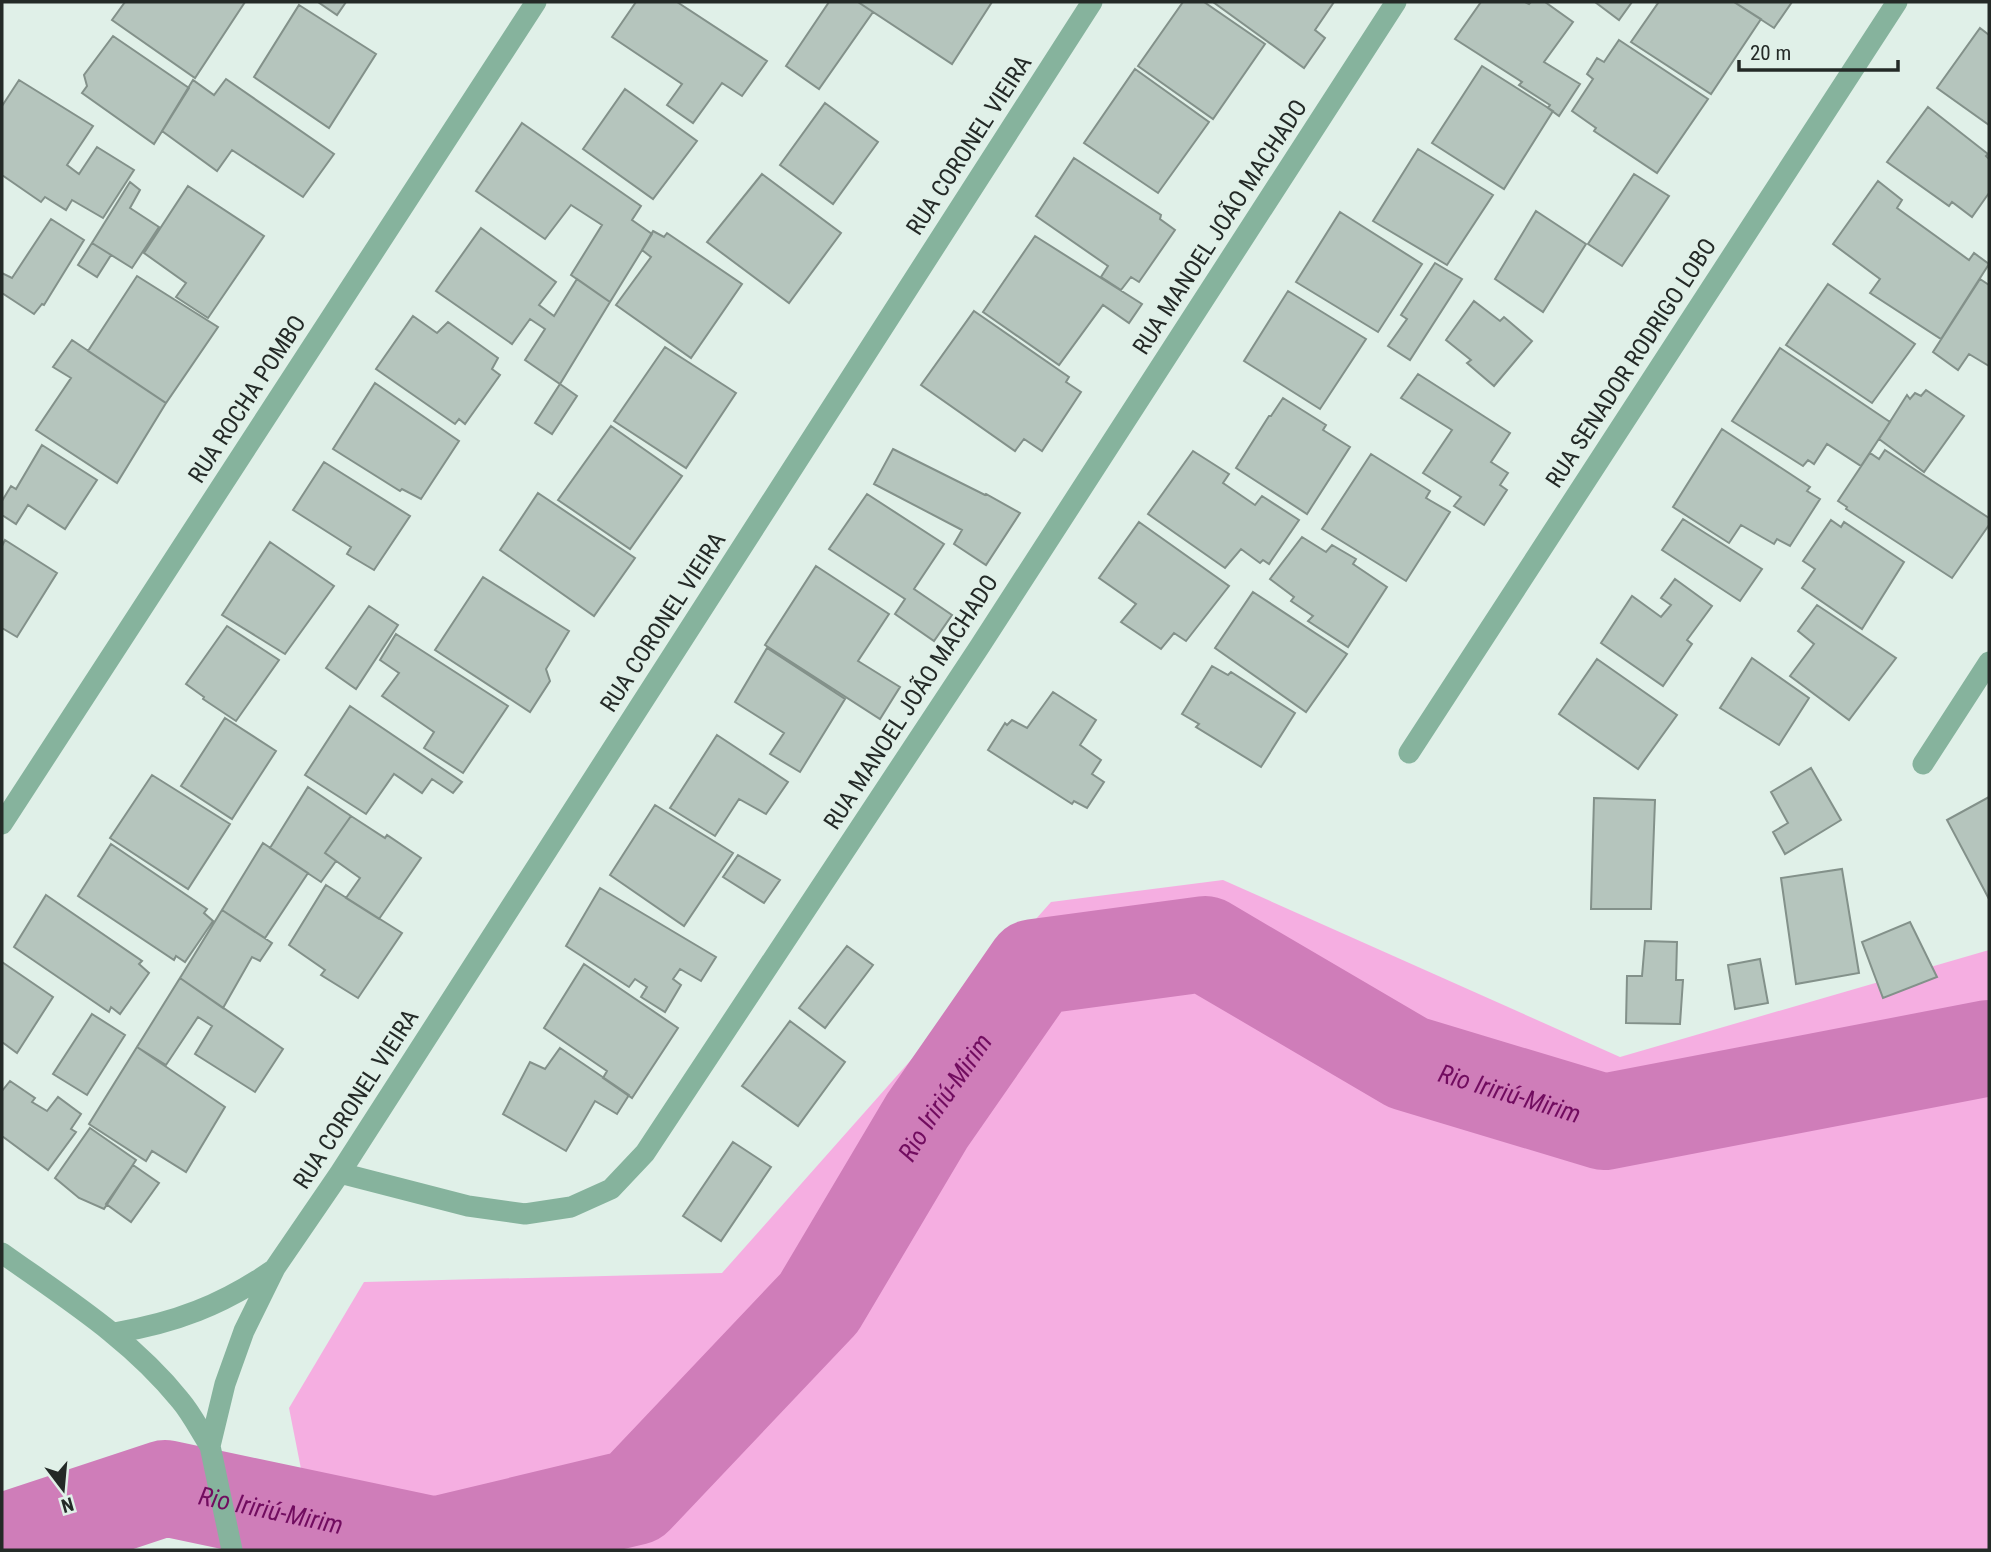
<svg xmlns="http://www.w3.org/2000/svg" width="1991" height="1552" font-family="'Roboto Condensed',sans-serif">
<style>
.green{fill:#f5aee1}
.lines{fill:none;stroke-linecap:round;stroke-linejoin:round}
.river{stroke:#cf7db9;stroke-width:96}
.building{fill:#b5c5bd;stroke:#83918a;stroke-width:2}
.minor{stroke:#86b39d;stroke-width:21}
.labels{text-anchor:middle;stroke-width:5;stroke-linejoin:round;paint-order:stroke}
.street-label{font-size:24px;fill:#242a27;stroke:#e0f0e8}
.water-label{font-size:26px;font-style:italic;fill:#710c5f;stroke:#e0f0e8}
</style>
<rect width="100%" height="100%" fill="#e0f0e8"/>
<path class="green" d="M 1223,880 L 1620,1057 L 1989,950 L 1989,1550 L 317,1550 L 289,1408 L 364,1282 L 722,1273 L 1051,902 Z
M 2,1493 L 60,1550 L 2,1550 Z"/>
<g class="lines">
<path class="river" id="s1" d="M 2,1542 L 165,1488 L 435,1545 L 635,1497 L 819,1303 L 927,1121 L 1034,967 L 1205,944 L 1408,1063 L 1604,1122 L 1989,1048"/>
</g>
<path class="building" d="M 125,2 L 245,2 L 195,78 L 112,20 Z
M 318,2 L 346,2 L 337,15 Z
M 636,2 L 677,2 L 767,61 L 742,96 L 722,83 L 693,123 L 667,105 L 682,84 L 612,37 Z
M 829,2 L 858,2 L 873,12 L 819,89 L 786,66 Z
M 858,2 L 992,2 L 952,64 Z
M 1183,2 L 1204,2 L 1265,44 L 1213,119 L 1138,66 Z
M 1213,2 L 1334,2 L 1315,30 L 1325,38 L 1304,68 Z
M 1481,2 L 1525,2 L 1529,4 L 1531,2 L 1545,2 L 1573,22 L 1544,62 L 1580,84 L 1559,116 L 1548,108 L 1550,105 L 1519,85 L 1522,82 L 1455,39 Z
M 1595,2 L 1632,2 L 1619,20 Z
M 1655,2 L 1734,2 L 1761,19 L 1711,94 L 1631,42 L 1658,3 Z
M 1734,2 L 1792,2 L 1774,28 Z
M 299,5 L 376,54 L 329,128 L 254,77 Z
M 1980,28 L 1989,35 L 1989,125 L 1937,88 Z
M 113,36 L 189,88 L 154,144 L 82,93 L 87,86 L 84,75 Z
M 1619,40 L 1708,99 L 1657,173 L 1594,131 L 1596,128 L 1572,111 L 1593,79 L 1587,74 L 1597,58 L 1604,62 Z
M 1482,66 L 1553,111 L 1504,189 L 1432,143 Z
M 1135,69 L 1209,122 L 1158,193 L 1084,143 Z
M 226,79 L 334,154 L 303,197 L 232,150 L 217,171 L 162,131 L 193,80 L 214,95 Z
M 19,80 L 93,126 L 67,165 L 79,174 L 97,147 L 134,170 L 103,218 L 72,200 L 66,210 L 45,197 L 41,202 L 2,175 L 2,106 Z
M 625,89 L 697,141 L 653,199 L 583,149 Z
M 825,103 L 878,142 L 833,204 L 780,165 Z
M 1928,107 L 1988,154 L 1986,156 L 1989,159 L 1989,193 L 1972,217 L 1952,202 L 1949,206 L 1887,162 Z
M 522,123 L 641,206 L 632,220 L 652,234 L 610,302 L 571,275 L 602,225 L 571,205 L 545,239 L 476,191 Z
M 1418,149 L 1493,195 L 1447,265 L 1373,221 Z
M 1074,158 L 1161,215 L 1160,219 L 1175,230 L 1139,282 L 1131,277 L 1121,290 L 1101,277 L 1108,266 L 1036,216 Z
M 762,174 L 841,233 L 789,303 L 707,242 Z
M 1634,174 L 1669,196 L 1622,266 L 1588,244 Z
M 1878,181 L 1902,200 L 1897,208 L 1969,260 L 1974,253 L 1989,264 L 1941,339 L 1870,293 L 1880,279 L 1833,244 Z
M 130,182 L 140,190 L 130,208 L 159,227 L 132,268 L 92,243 Z
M 188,186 L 264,236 L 208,318 L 176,297 L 186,283 L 144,253 Z
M 1536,211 L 1586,244 L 1543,312 L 1495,279 Z
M 1340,212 L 1422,264 L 1378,332 L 1296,282 Z
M 51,219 L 84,240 L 44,305 L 42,304 L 34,314 L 2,293 L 2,273 L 12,278 Z
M 481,228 L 556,282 L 539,305 L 554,316 L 577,279 L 610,302 L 560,384 L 525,360 L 545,329 L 530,319 L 512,344 L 436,291 Z
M 653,231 L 664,237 L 667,233 L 742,284 L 691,358 L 616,305 L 651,257 L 642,250 Z
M 1035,236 L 1142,304 L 1129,323 L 1103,305 L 1059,365 L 983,312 Z
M 92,243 L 111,255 L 97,277 L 78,265 Z
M 1435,263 L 1462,279 L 1410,360 L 1388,346 L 1407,319 L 1401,315 Z
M 137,276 L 218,327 L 166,403 L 88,351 Z
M 1980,279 L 1989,285 L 1989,366 L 1969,354 L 1958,370 L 1933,352 Z
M 1828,284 L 1915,344 L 1872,403 L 1786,345 Z
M 1288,291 L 1366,339 L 1320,409 L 1244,361 Z
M 1474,301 L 1500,321 L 1504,317 L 1532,341 L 1494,386 L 1467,363 L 1471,360 L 1446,340 Z
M 974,311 L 1069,377 L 1066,382 L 1081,392 L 1042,451 L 1024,439 L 1015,451 L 921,385 Z
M 413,316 L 437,333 L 448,322 L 498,358 L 492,369 L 500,375 L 465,424 L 459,419 L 455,424 L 376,369 Z
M 72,340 L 166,403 L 117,483 L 36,430 L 71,378 L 53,367 Z
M 665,347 L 736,393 L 686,468 L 614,421 Z
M 1780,348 L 1890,422 L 1861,466 L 1827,444 L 1814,464 L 1808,460 L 1803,466 L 1732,421 Z
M 1418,374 L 1510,433 L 1491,462 L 1508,473 L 1500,485 L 1507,490 L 1484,525 L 1454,506 L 1461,497 L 1423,473 L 1452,430 L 1401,398 Z
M 375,383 L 459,441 L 421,499 L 402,489 L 400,491 L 333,449 Z
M 560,384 L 577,396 L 552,434 L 535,423 Z
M 1926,390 L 1964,416 L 1924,472 L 1879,439 L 1907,395 L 1910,399 L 1915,393 L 1921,396 Z
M 1283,398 L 1326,425 L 1323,430 L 1350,447 L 1307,514 L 1236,468 L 1269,416 L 1271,416 Z
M 611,426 L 682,476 L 630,549 L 558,500 Z
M 1722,429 L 1810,487 L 1807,491 L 1820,499 L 1790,546 L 1777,539 L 1774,544 L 1741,525 L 1729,543 L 1673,507 Z
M 42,445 L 97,480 L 65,529 L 28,505 L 16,524 L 2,515 L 2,501 L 11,486 L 16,489 Z
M 893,449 L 985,495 L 986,494 L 1020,513 L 986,565 L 954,544 L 962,530 L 874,484 Z
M 1885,450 L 1989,518 L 1989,525 L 1952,578 L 1846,509 L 1847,507 L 1838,501 L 1870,453 L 1879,459 Z
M 1193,451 L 1229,474 L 1223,483 L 1255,505 L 1262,496 L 1299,520 L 1269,564 L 1263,560 L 1260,563 L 1241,549 L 1225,568 L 1148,514 Z
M 1371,454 L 1430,491 L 1426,498 L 1450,512 L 1406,581 L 1322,529 Z
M 324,462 L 410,516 L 374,570 L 347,554 L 351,547 L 293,510 Z
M 538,493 L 635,558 L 594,616 L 500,550 Z
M 867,494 L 944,544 L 914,589 L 952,615 L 934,641 L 895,614 L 905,599 L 829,549 Z
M 1683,519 L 1762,569 L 1740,601 L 1662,550 Z
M 1831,520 L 1841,527 L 1844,522 L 1904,562 L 1862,629 L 1802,588 L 1815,569 L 1803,561 Z
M 1139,522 L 1229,586 L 1186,641 L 1174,633 L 1161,649 L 1121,622 L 1136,604 L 1099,578 Z
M 1302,537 L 1326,552 L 1332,545 L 1356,559 L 1353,564 L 1387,587 L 1348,647 L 1308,621 L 1313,616 L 1291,601 L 1294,597 L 1270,579 Z
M 5,540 L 57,573 L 17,637 L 2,628 L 2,546 Z
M 270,542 L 334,586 L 285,654 L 222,615 Z
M 816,566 L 889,614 L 858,661 L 900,687 L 880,719 L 765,645 Z
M 483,577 L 569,631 L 546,669 L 550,681 L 530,712 L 435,650 Z
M 1675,579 L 1712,606 L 1687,640 L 1692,644 L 1663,686 L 1601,643 L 1632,596 L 1661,617 L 1671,605 L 1661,598 Z
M 1253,592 L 1347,654 L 1306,712 L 1215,648 Z
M 1817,605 L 1896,658 L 1849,720 L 1790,676 L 1814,644 L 1798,631 Z
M 369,606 L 398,625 L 356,689 L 326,668 Z
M 227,626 L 279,660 L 236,721 L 203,699 L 204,697 L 186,684 Z
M 396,634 L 508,706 L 463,773 L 424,748 L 434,732 L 382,696 L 399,673 L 380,660 Z
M 767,648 L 845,699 L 800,772 L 770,754 L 784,733 L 735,702 Z
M 1752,658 L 1809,698 L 1779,745 L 1720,708 Z
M 1597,659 L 1677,715 L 1638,769 L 1559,714 Z
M 1212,666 L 1228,675 L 1231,672 L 1295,713 L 1261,767 L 1196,727 L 1199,724 L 1182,714 Z
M 1053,692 L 1096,720 L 1080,745 L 1101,760 L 1092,774 L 1104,782 L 1087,808 L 1074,801 L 1072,804 L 988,750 L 1005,723 L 1007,725 L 1012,720 L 1027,728 Z
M 350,706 L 462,782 L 453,793 L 432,779 L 422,793 L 394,774 L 366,814 L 305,775 Z
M 225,718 L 276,751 L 232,819 L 181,786 Z
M 717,735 L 788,782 L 766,814 L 739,799 L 715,836 L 670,808 Z
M 1811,768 L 1841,820 L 1785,854 L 1773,832 L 1788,823 L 1771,792 Z
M 152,775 L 230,824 L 188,889 L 110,838 Z
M 308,787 L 351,816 L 325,853 L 336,861 L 321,882 L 270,848 Z
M 1989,797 L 1989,899 L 1947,820 Z
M 1594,798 L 1655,800 L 1651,909 L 1591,909 Z
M 655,805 L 733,853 L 684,926 L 610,875 Z
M 351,816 L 385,838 L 387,835 L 421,858 L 379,919 L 346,898 L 360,878 L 325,853 Z
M 263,843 L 308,873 L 265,938 L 222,910 Z
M 111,844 L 207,909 L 204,913 L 213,921 L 185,962 L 176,956 L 174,960 L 78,896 Z
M 738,855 L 780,880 L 764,903 L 723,877 Z
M 1842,869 L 1859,973 L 1796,984 L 1781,878 Z
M 326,885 L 402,933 L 358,998 L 321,975 L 325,970 L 289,945 Z
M 600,888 L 716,957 L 701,981 L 680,969 L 673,979 L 681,985 L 665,1012 L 641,997 L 647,987 L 635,979 L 629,987 L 566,946 Z
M 46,895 L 142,961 L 139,964 L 149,973 L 120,1014 L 111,1007 L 109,1012 L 14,947 Z
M 222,910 L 272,943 L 260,961 L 252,957 L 223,1008 L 180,978 Z
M 1910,922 L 1937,977 L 1883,998 L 1862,942 Z
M 1645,941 L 1677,942 L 1676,980 L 1683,980 L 1680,1024 L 1626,1023 L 1627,976 L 1642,976 Z
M 847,946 L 873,965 L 825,1028 L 799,1008 Z
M 1760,959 L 1768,1003 L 1735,1009 L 1728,965 Z
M 2,962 L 53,997 L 17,1053 L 2,1042 Z
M 584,964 L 678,1028 L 632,1098 L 603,1078 L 607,1071 L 544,1028 Z
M 180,978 L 283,1049 L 255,1092 L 195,1054 L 212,1026 L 198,1017 L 166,1065 L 137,1047 Z
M 92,1014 L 125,1035 L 87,1095 L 53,1074 Z
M 790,1021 L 845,1062 L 798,1126 L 742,1086 Z
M 137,1047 L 225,1107 L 186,1172 L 152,1151 L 146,1161 L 89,1124 Z
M 560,1048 L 629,1095 L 617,1114 L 595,1101 L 566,1151 L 503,1114 L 530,1062 L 545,1069 Z
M 10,1081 L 35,1098 L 32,1102 L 47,1111 L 58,1097 L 81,1114 L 71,1129 L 76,1132 L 48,1170 L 2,1136 L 2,1091 Z
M 90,1128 L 136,1160 L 104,1209 L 79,1198 L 55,1178 Z
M 733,1142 L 771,1167 L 721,1241 L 683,1216 Z
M 133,1165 L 159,1183 L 131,1222 L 106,1204 Z"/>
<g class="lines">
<path class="minor" d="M 1409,753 L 1897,2
M 1923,764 L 1989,662
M 2,824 L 536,2
M 340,1173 L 468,1206 L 525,1214 L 571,1207 L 611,1189 L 645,1153 L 980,646 L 1396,2
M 2,1253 C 65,1298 131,1339 180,1400 C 192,1414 200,1431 210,1446
M 114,1333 C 175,1323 222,1305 273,1270
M 232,1550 L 210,1446 L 225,1384 L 244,1331 L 275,1268 L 340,1173 L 1092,2"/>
</g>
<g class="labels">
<g class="street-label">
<text transform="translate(969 145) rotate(-57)" y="8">RUA CORONEL VIEIRA</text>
<text transform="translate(1220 227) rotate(-57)" y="8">RUA MANOEL JOÃO MACHADO</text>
<text transform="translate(1631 363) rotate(-57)" y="8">RUA SENADOR RODRIGO LOBO</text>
<text transform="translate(247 399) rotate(-57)" y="8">RUA ROCHA POMBO</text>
<text transform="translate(663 622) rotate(-57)" y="8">RUA CORONEL VIEIRA</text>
<text transform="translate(911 702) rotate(-57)" y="8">RUA MANOEL JOÃO MACHADO</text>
<text transform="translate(356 1099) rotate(-57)" y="8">RUA CORONEL VIEIRA</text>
</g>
<g class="water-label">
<text dy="9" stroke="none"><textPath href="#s1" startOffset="1834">Rio Iririú-Mirim</textPath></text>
<text dy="9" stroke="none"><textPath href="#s1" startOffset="1162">Rio Iririú-Mirim</textPath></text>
<text dy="9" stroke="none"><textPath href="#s1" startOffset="280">Rio Iririú-Mirim</textPath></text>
</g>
</g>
<rect width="1991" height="1552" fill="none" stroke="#242a27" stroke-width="7"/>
<g transform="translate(63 1489) rotate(164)" stroke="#e0f0e8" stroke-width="5" paint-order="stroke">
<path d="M0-5L12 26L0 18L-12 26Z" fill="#242a27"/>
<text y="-10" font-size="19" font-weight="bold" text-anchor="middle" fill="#242a27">N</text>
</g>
<path d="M1739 60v10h159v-10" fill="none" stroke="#242a27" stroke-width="3.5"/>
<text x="1750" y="60" font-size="21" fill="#242a27" stroke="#e0f0e8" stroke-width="5" paint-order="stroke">20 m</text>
</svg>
